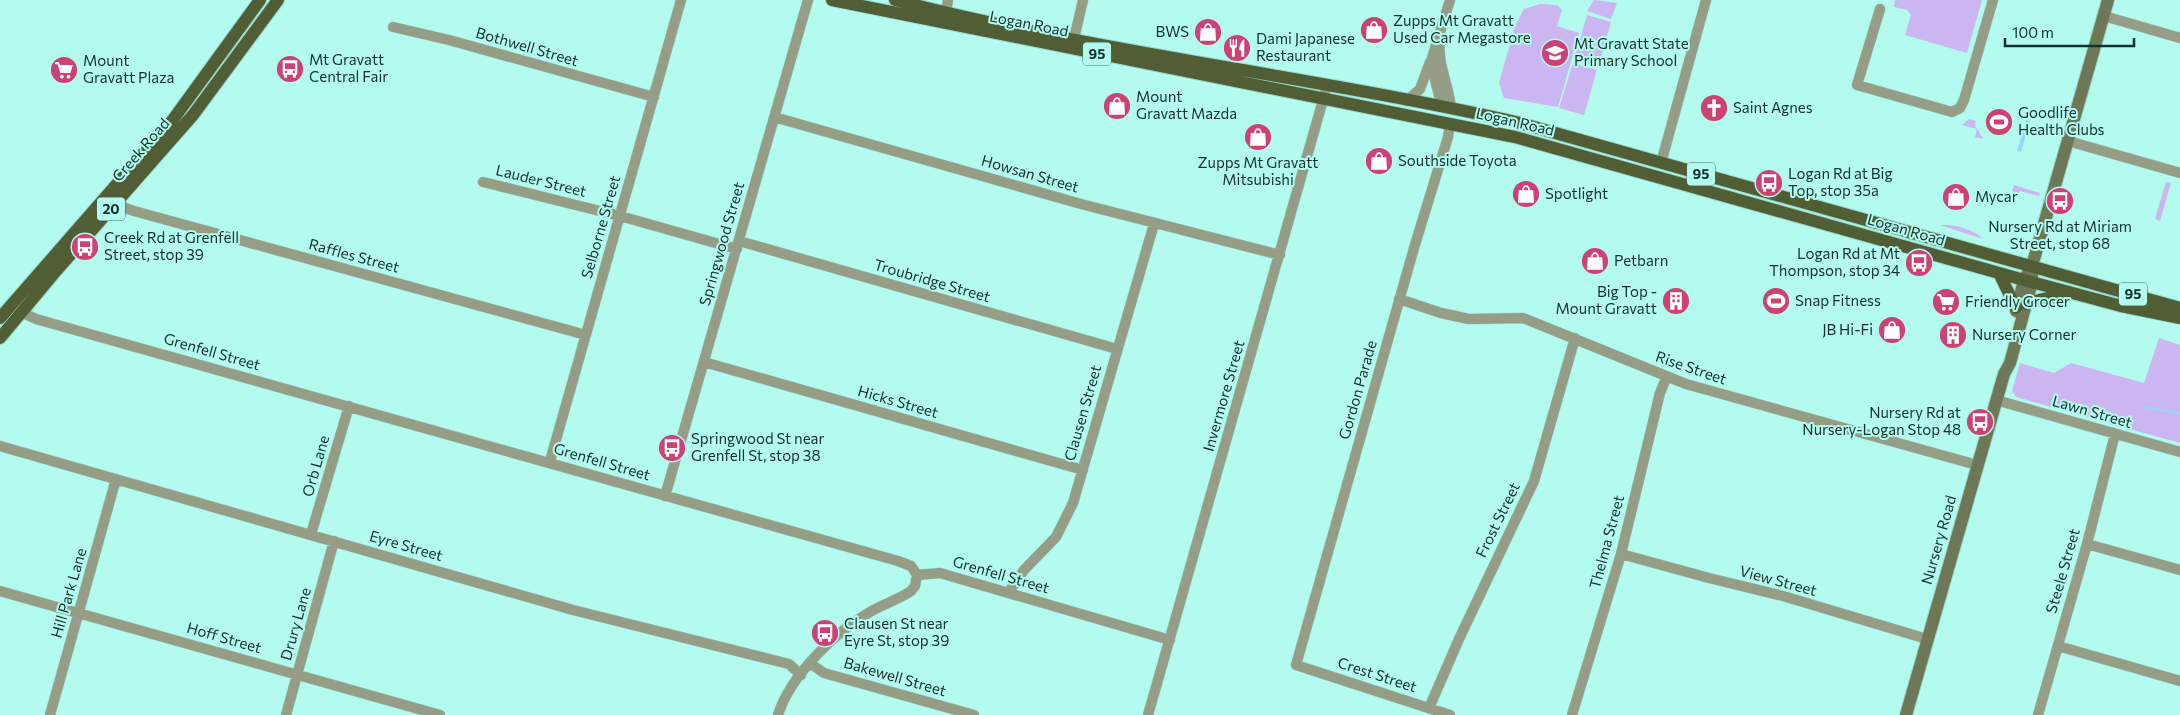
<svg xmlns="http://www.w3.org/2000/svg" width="2180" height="715" font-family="Commissioner,sans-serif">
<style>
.green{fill:#ccb6f1}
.water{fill:#9bd3fe}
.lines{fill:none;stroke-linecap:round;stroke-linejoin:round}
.stream{stroke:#9bd3fe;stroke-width:2.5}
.street-casing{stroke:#96d6cb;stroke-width:11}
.secondary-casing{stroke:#96d6cb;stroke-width:14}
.primary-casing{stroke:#96d6cb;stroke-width:14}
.street{stroke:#969d87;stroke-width:10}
.secondary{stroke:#6e7857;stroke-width:12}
.primary{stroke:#515d35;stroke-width:12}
.labels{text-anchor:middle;stroke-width:4;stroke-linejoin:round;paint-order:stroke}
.shield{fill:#b3fbee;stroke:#436d66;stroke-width:1}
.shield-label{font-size:14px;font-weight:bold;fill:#13302c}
.poi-label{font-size:15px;fill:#13302c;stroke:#b3fbee;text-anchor:start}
.street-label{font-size:15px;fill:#13302c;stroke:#b3fbee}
</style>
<rect width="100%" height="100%" fill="#b3fbee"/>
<path class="green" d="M 1594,0 L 1617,3 L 1611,19 L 1587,11 Z
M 1895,0 L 1982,0 L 1967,53 L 1905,35 L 1911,15 L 1907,10 L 1894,7 Z
M 1540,4 L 1557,5 L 1562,10 L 1557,26 L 1579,33 L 1558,107 L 1504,98 L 1499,83 L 1515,26 L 1524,9 Z
M 1587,15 L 1611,22 L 1598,67 L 1574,60 Z
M 1573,63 L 1597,70 L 1584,115 L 1559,108 Z
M 1969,119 L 1976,121 L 1975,125 L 1983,139 L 1975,137 L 1977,129 L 1962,125 Z
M 2166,182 L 2171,183 L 2160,221 L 2155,219 Z
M 2014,185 L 2040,193 L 2039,196 L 2020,191 L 2019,193 L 2012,191 Z
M 1940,225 C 1954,224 1973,229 1983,239 Z
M 2159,338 L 2180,345 L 2180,443 L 2016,397 L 2012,391 L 2020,363 L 2054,373 L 2071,363 L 2144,383 Z"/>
<path class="water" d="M 2026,120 L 2030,121 L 2021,152 L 2017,151 Z"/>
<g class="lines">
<path class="stream" d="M 2144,407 L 2180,413"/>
<defs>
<path id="street" d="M 1880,9 L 1857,85 L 1952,112 L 1960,108 L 1964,100 L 1993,0
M 2104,16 L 2180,38
M 945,19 L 948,0
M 393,27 L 449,40 L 654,97
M 1074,39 L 1083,0
M 1440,41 C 1437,64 1449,85 1451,108
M 1407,101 L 1420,89 L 1430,62
M 1442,107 L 1434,76 L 1432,58 L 1450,0
M 774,117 L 1081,204 L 1280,255
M 2068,141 L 2180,173
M 1661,163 L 1706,0
M 483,182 L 620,216 L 737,249
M 117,202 L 125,208 L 134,211 L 586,335
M 739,241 L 1117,349
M 1399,299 L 1441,313 L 1469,319 L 1523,318 L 1686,384 L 1977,465
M 21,312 L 36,319 L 898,561 L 911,566 L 917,575
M 704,362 L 1083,470
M 1996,400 L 2180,452
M 0,446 L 573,610 L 789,664 L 801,675
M 550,461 L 681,0
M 665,496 L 808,0
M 311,534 L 349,406
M 2087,544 L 2180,570
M 1621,554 L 1709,578 L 1783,596 L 1927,639
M 917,575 L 940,573 L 1170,640
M 0,591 L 440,715
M 1008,593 L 1024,570 L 1056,537 L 1073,503 L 1154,224
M 2058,646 L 2180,681
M 811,664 L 824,673 L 974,715
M 1429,708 L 1459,639 L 1534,481 L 1575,338
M 50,715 L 116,479
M 286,715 L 334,541
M 778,715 C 790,676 835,632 870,612 C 883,604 898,600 911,591 L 915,586 L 917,575
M 1148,715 L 1327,86
M 1450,715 L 1296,665 L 1414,248 L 1448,137 L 1450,123
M 1572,715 L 1621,554 L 1660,393 L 1667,376
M 2038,715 L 2087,544 L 2115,434"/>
<path id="secondary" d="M 2016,311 L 2024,280 L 2032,266 L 2108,0
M 1906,715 L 2004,374 L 2010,363 L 2032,282 L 2032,266"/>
<path id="primary" d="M 832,0 L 1515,137 L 2024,280 L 2121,306 L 2180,318
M 895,0 C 1100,53 1311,76 1516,122 L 2180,308
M 1999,273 L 2016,308
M 2026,304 C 2040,298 2054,299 2067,292
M 0,318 L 172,121 L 260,0
M 0,338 L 56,271 L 193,115 L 278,0"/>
</defs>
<use href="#street" class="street-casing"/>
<use href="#secondary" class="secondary-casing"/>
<use href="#primary" class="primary-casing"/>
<use href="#street" class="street"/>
<use href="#secondary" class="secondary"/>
<use href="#primary" class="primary"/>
</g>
<defs>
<symbol id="shop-disc" viewBox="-11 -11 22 22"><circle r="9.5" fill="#cd4174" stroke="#b3fbee"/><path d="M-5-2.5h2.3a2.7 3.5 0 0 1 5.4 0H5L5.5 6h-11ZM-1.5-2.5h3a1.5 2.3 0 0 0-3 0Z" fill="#fff"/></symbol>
<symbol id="restaurant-disc" viewBox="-11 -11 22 22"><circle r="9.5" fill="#cd4174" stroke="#b3fbee"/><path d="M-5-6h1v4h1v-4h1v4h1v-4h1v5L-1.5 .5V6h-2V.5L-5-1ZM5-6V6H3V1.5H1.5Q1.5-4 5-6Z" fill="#fff"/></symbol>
<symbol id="school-disc" viewBox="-11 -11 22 22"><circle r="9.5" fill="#cd4174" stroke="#b3fbee"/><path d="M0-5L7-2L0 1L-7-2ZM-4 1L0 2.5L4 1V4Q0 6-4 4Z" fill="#fff"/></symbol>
<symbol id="bus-disc" viewBox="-11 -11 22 22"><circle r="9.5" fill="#cd4174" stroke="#b3fbee"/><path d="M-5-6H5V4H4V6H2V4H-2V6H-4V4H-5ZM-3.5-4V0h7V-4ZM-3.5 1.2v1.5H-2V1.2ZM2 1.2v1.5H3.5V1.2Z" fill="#fff"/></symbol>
<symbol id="supermarket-disc" viewBox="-11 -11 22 22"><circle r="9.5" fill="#cd4174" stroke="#b3fbee"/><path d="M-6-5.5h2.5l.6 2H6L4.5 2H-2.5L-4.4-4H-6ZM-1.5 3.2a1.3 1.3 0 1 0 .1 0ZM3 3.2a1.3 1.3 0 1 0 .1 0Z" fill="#fff"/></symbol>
<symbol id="church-disc" viewBox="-11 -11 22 22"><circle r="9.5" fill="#cd4174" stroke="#b3fbee"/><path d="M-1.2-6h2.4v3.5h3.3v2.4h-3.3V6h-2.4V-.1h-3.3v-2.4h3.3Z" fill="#fff"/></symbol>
<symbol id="stadium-disc" viewBox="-11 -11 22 22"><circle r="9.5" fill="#cd4174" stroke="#b3fbee"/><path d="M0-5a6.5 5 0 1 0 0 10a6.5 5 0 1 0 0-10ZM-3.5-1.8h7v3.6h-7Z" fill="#fff"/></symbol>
<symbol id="building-disc" viewBox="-11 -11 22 22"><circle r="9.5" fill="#cd4174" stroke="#b3fbee"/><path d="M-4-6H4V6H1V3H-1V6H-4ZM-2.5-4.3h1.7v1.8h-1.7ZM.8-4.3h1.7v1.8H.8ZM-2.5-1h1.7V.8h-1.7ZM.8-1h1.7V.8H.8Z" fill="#fff"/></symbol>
</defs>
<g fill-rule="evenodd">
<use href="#shop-disc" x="1358" y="14" width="32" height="32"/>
<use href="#shop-disc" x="1192" y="16" width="32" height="32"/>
<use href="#restaurant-disc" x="1221" y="32" width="32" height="32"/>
<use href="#school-disc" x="1539" y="37" width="32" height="32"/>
<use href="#bus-disc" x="274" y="53" width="32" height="32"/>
<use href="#supermarket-disc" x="48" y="54" width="32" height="32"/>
<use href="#shop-disc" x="1101" y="90" width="32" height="32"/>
<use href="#church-disc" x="1698" y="92" width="32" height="32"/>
<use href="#stadium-disc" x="1983" y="106" width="32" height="32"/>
<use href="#shop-disc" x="1242" y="121" width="32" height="32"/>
<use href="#shop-disc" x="1363" y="145" width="32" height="32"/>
<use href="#bus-disc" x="1753" y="167" width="32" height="32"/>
<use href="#shop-disc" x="1510" y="178" width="32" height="32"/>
<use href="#shop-disc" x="1940" y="181" width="32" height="32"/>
<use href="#bus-disc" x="2044" y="185" width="32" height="32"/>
<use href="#bus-disc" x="69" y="231" width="32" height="32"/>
<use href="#shop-disc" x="1579" y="245" width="32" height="32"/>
<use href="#bus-disc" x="1903" y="247" width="32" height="32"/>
<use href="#building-disc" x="1660" y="285" width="32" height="32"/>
<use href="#stadium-disc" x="1760" y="285" width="32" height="32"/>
<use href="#supermarket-disc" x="1930" y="286" width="32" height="32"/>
<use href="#shop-disc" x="1876" y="314" width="32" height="32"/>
<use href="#building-disc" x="1937" y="319" width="32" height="32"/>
<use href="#bus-disc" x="1964" y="406" width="32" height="32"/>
<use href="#bus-disc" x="656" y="432" width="32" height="32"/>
<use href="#bus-disc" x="809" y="617" width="32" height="32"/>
</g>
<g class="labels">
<g class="shield">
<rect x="1083" y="42.5" width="28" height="23" rx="4"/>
<rect x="1687" y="162.5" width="28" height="23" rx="4"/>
<rect x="97" y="197.5" width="28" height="23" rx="4"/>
<rect x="2119" y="282.5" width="28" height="23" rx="4"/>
</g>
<g class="shield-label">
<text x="1097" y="59">95</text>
<text x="1701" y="179">95</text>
<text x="111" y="214">20</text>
<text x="2133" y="299">95</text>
</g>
<g class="poi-label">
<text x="1393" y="26">Zupps Mt Gravatt<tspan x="1393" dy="17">Used Car Megastore</tspan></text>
<text x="1189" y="37" text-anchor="end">BWS</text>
<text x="1256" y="44">Dami Japanese<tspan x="1256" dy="17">Restaurant</tspan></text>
<text x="1574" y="49">Mt Gravatt State<tspan x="1574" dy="17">Primary School</tspan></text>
<text x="309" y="65">Mt Gravatt<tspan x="309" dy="17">Central Fair</tspan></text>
<text x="83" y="66">Mount<tspan x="83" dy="17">Gravatt Plaza</tspan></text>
<text x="1136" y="102">Mount<tspan x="1136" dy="17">Gravatt Mazda</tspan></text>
<text x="1733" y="113">Saint Agnes</text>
<text x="2018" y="118">Goodlife<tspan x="2018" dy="17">Health Clubs</tspan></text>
<text x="1398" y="166">Southside Toyota</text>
<text x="1258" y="168" text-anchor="middle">Zupps Mt Gravatt<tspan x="1258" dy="17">Mitsubishi</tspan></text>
<text x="1788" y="179">Logan Rd at Big<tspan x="1788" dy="17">Top, stop 35a</tspan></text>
<text x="1545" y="199">Spotlight</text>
<text x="1975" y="202">Mycar</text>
<text x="2060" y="232" text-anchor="middle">Nursery Rd at Miriam<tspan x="2060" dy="17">Street, stop 68</tspan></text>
<text x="104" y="243">Creek Rd at Grenfell<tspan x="104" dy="17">Street, stop 39</tspan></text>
<text x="1900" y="259" text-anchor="end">Logan Rd at Mt<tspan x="1900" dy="17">Thompson, stop 34</tspan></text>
<text x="1614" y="266">Petbarn</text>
<text x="1657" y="297" text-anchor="end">Big Top -<tspan x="1657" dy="17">Mount Gravatt</tspan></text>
<text x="1795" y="306">Snap Fitness</text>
<text x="1965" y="307">Friendly Grocer</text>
<text x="1873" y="335" text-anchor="end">JB Hi-Fi</text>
<text x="1972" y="340">Nursery Corner</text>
<text x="1961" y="418" text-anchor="end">Nursery Rd at<tspan x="1961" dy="17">Nursery-Logan Stop 48</tspan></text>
<text x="691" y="444">Springwood St near<tspan x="691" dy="17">Grenfell St, stop 38</tspan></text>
<text x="844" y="629">Clausen St near<tspan x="844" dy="17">Eyre St, stop 39</tspan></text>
</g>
<g class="street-label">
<text transform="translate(1029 24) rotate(11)" y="5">Logan Road</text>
<text transform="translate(527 47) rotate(16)" y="5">Bothwell Street</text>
<text transform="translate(1515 122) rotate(13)" y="5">Logan Road</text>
<text transform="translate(141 150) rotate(-49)" y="5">Creek Road</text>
<text transform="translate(1030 174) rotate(16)" y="5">Howsan Street</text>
<text transform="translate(541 181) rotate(14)" y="5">Lauder Street</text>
<text transform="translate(601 227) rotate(-74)" y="5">Selborne Street</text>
<text transform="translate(1906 230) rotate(16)" y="5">Logan Road</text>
<text transform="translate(722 244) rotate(-74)" y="5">Springwood Street</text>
<text transform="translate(354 256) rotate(15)" y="5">Raffles Street</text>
<text transform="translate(932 281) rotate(16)" y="5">Troubridge Street</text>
<text transform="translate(212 352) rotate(16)" y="5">Grenfell Street</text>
<text transform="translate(1691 368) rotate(19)" y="5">Rise Street</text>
<text transform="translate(1358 390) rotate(-74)" y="5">Gordon Parade</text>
<text transform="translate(1224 396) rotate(-74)" y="5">Invermore Street</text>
<text transform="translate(898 402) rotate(16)" y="5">Hicks Street</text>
<text transform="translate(2092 412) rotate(16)" y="5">Lawn Street</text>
<text transform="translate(1083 413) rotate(-74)" y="5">Clausen Street</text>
<text transform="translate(602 462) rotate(16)" y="5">Grenfell Street</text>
<text transform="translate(316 466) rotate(-74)" y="5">Orb Lane</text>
<text transform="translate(1498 520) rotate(-64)" y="5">Frost Street</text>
<text transform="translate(1939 540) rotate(-74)" y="5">Nursery Road</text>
<text transform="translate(1607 542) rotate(-75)" y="5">Thelma Street</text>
<text transform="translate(406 546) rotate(16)" y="5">Eyre Street</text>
<text transform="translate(2063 571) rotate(-74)" y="5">Steele Street</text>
<text transform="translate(1001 575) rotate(16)" y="5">Grenfell Street</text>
<text transform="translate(1778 581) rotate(15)" y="5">View Street</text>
<text transform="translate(69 593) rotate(-74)" y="5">Hill Park Lane</text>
<text transform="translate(296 624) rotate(-74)" y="5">Drury Lane</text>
<text transform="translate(224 638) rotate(16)" y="5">Hoff Street</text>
<text transform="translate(1377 675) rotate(18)" y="5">Crest Street</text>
<text transform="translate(895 677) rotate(16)" y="5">Bakewell Street</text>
</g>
</g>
<path d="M2005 38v8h129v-8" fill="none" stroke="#13302c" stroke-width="2.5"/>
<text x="2012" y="38" font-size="15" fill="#13302c" stroke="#b3fbee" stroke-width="4" paint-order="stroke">100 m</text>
</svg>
